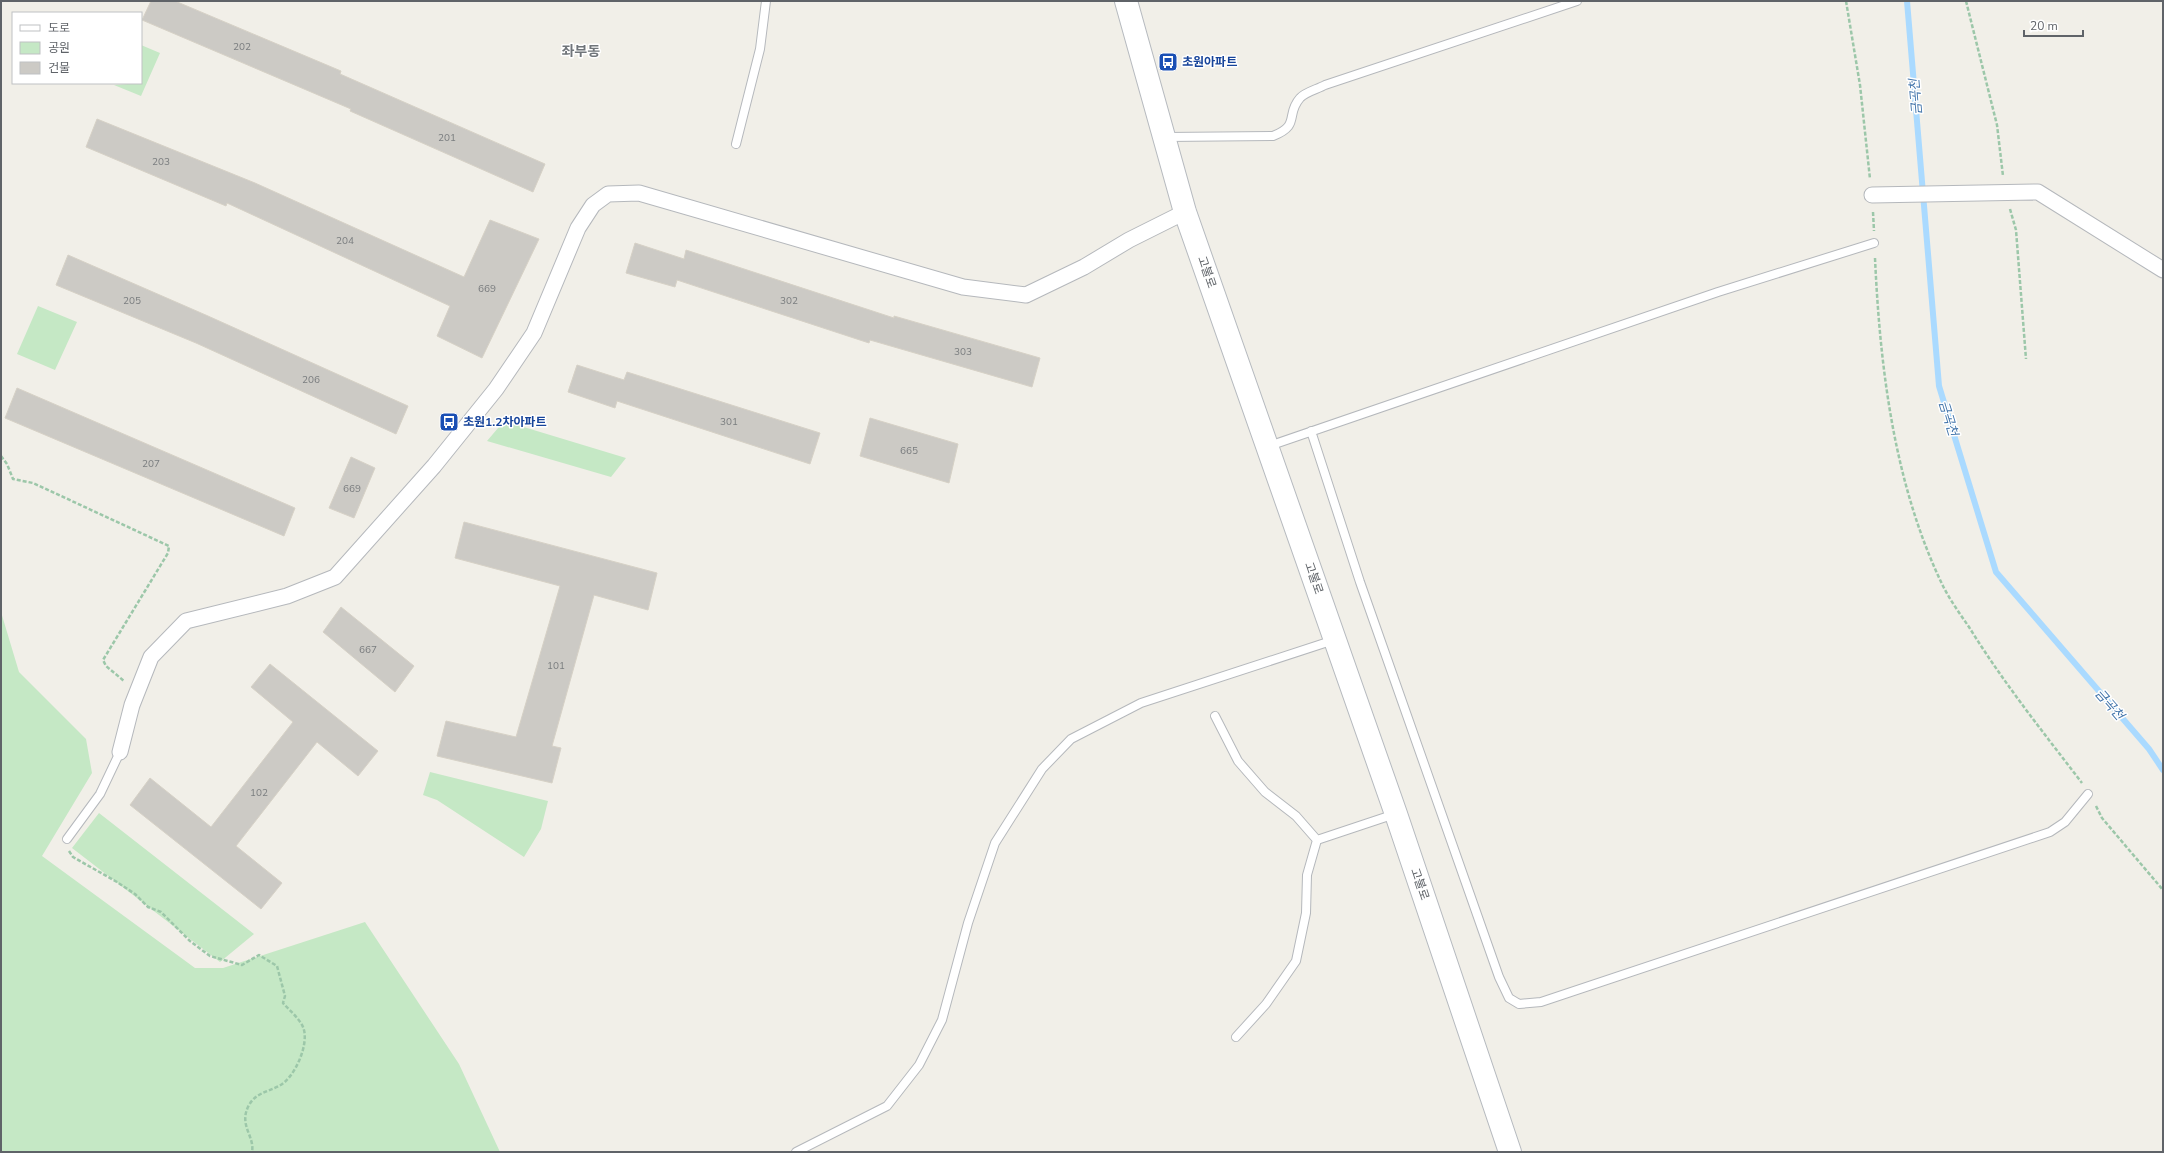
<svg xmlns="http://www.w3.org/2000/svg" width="2164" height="1153" font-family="'Nunito Sans','Noto Sans KR',sans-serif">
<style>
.green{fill:#c5e8c5}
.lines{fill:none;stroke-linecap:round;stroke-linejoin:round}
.stream{stroke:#aadaff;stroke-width:6}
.building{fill:#cccac5;stroke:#d6d1c6}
.lane-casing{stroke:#b5b8bc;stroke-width:10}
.street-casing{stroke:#b5b8bc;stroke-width:17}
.secondary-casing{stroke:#b6babf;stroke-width:24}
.path{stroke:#9cc7a9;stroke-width:2.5;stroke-dasharray:4 2;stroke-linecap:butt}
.lane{stroke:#fff;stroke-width:8}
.street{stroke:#fff;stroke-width:15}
.secondary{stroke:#fff;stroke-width:22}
.labels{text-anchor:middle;stroke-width:3;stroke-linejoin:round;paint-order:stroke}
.number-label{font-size:10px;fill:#7a7d7f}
.transit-label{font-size:12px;font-weight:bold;fill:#164399;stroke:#fff;text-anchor:start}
.street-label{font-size:12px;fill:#5f6368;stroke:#fff}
.water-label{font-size:13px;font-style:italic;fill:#4174aa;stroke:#fff}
.quarter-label{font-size:14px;font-weight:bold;fill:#70757a;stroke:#fff}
</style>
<rect width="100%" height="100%" fill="#f1efe8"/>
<path class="green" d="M 141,45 L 160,53 L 141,96 L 114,85 L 141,83 Z
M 38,306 L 77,322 L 55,370 L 17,354 Z
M 504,421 L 626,458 L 611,477 L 487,441 Z
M 1,612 L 19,672 L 86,739 L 92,773 L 42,856 L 195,968 L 223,968 L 365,922 L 459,1064 L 500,1152 L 1,1152 Z
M 430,772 L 548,801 L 541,829 L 524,857 L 437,800 L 423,795 Z
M 99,813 L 254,934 L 220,962 L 72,848 Z"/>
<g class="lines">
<path class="stream" d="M 1907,1 L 1939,386 L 1996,572 L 2149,749 L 2163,770"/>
</g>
<path class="building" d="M 151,1 L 175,1 L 341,71 L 340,74 L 545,164 L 533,192 L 350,111 L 351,109 L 142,20 Z
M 97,119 L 255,183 L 464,277 L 490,220 L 539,239 L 482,358 L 437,336 L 450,306 L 227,203 L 226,206 L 86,147 Z
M 635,243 L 684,259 L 686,250 L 894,318 L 894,316 L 1040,358 L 1032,387 L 870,340 L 869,343 L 677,280 L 675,287 L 626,273 Z
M 68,255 L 208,316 L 408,406 L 396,434 L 196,343 L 56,285 Z
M 577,365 L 624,380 L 627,372 L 820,433 L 810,464 L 617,401 L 615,408 L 568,392 Z
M 17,388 L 295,508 L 284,536 L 5,418 Z
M 870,418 L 958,444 L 949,483 L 860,456 Z
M 351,457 L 375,468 L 354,518 L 329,508 Z
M 464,522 L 657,573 L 648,610 L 594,595 L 552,746 L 561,748 L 552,783 L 437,756 L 446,721 L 516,737 L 560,586 L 455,558 Z
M 341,607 L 414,666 L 395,692 L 323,632 Z
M 270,664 L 378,751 L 358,776 L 317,742 L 236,846 L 282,883 L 261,909 L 130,805 L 150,778 L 211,827 L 293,722 L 251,687 Z"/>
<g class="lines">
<defs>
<path id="lane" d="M 1166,137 L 1273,136 C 1301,125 1285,115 1300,98 C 1305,92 1318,89 1325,85 L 1577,1
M 736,144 L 760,49 L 766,1
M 1311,431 L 1360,582 L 1499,977 L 1509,998 L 1519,1004 L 1541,1002 L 2050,832 L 2065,822 L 2088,794
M 1269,446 L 1718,292 L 1874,243
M 1215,716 L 1238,761 L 1265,792 L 1296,816 L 1317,840 L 1307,875 L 1306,913 L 1296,961 L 1266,1004 L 1236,1037
M 67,839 L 100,794 L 120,752
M 1317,840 L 1395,814
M 796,1152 L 887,1106 L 919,1065 L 942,1020 L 968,923 L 995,843 L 1042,769 L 1071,739 L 1141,703 L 1334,640"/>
<path id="street" d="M 1872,195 L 2038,192 L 2163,270
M 120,752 L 132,705 L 151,657 L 186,621 L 287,596 L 335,577 L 434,466 L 496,389 L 534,333 L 578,228 L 593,205 L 608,194 L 639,193 L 963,287 L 1026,295 L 1084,267 L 1129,240 L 1185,212"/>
<path id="secondary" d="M 1126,1 L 1185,212 L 1396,814 L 1510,1152"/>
</defs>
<use href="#lane" class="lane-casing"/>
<use href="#street" class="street-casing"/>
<use href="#secondary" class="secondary-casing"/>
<path class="path" d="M 1846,1 L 1860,85 L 1870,179
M 1966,1 L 1997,125 L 2003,176
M 2010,209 L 2016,230 L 2026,359
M 1873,212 L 1874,231
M 1875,258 C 1880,368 1894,485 1943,586 C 1950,600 1960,614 1969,627 C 2003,682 2043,732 2082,783
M 1,456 L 7,464 L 13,479 L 33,483 L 169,546 L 168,553 L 103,660 L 106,666 L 124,681
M 2096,806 L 2102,818 L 2163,890
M 69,851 L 73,857 L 117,882 L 135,894 L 148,907 L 161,912 L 190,941 L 210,956 L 242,965 L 259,955 L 277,966 L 285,996 L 283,1003 C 289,1010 299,1018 303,1027 C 310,1043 295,1078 279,1086 C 267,1092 256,1093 249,1105 C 238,1125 255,1136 252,1152"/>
<use href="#lane" class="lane"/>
<use href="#street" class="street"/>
<use href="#secondary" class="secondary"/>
</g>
<defs>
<symbol id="bus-square" viewBox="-11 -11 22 22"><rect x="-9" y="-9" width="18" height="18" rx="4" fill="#1a4fb4" stroke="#fff"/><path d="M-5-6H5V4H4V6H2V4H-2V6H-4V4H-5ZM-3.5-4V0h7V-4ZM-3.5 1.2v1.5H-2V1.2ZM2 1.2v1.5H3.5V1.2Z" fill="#fff"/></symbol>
</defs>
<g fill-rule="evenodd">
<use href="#bus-square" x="1157" y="51" width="22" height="22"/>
<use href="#bus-square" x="438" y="411" width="22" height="22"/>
</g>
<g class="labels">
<g class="number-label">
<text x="242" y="50">202</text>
<text x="447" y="141">201</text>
<text x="161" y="165">203</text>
<text x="345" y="244">204</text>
<text x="487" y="292">669</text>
<text x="132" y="304">205</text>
<text x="789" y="304">302</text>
<text x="963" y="355">303</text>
<text x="311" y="383">206</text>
<text x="729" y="425">301</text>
<text x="909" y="454">665</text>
<text x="151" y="467">207</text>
<text x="352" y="492">669</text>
<text x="368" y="653">667</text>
<text x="556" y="669">101</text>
<text x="259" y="796">102</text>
</g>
<g class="transit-label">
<text x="1182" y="66">초원아파트</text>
<text x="463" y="426">초원1.2차아파트</text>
</g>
<g class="street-label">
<text transform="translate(1207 272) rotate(71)" y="4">고불로</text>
<text transform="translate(1314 578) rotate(71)" y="4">고불로</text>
<text transform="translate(1420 884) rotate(71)" y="4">고불로</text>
</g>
<g class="water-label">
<text transform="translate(1915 97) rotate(-95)" y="5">금곡천</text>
<text transform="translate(1949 418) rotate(73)" y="5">금곡천</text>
<text transform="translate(2110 704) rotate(49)" y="5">금곡천</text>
</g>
<g class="quarter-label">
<text x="581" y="56">좌부동</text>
</g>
</g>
<rect width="2164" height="1153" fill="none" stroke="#5f6368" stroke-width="4"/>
<rect x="12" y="12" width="130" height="72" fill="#ffffff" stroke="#bfc1c3"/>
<rect x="20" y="25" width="20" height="6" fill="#ffffff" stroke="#bfc1c3"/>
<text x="48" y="32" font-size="12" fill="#5f6368">도로</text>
<rect x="20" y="42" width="20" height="12" fill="#c5e8c5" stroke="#bfc1c3"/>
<text x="48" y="52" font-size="12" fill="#5f6368">공원</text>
<rect x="20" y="62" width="20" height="12" fill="#cccac5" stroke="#bfc1c3"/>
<text x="48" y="72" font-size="12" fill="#5f6368">건물</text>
<path d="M2024 30v6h59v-6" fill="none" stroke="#5f6368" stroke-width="2"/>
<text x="2030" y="30" font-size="12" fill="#5f6368" stroke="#ffffff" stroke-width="3" paint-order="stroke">20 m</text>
</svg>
